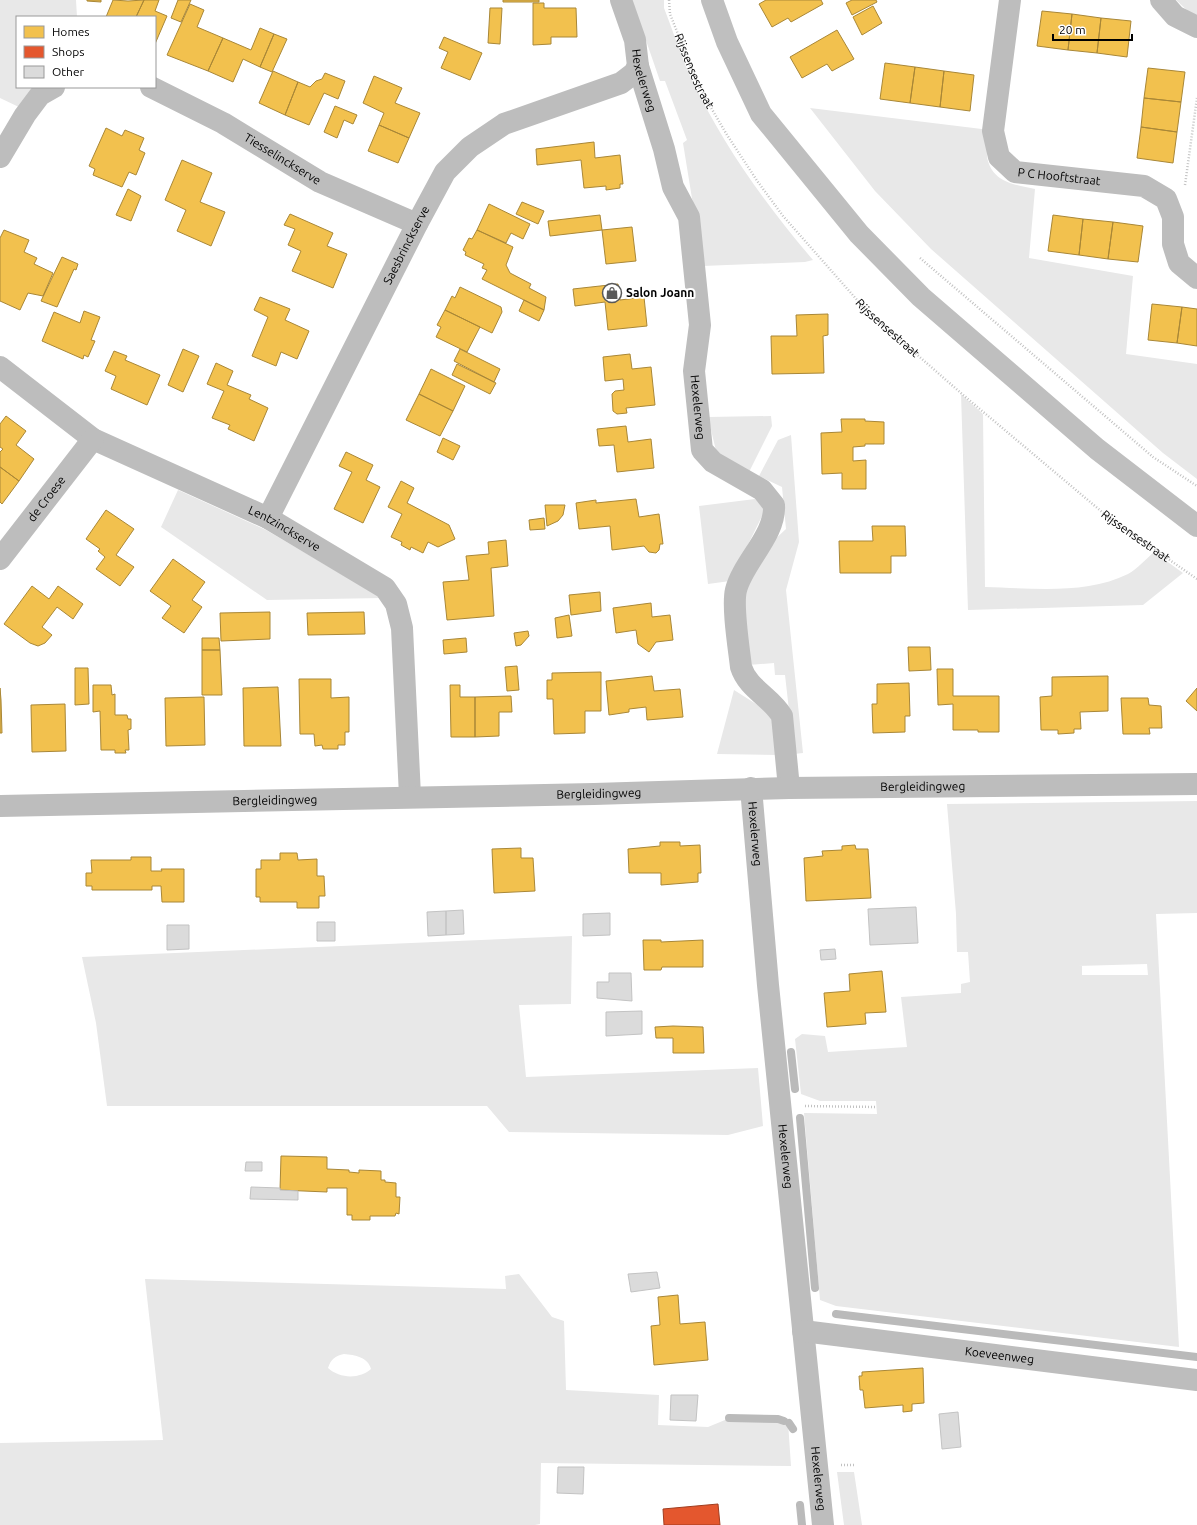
<svg xmlns="http://www.w3.org/2000/svg" width="1197" height="1525" font-family="Ubuntu,sans-serif">
<style>
.green{fill:#e8e8e8;fill-rule:evenodd}
.homes{fill:#f2c14e;stroke:#a98737}
.shops{fill:#e4572e;stroke:#a03d20}
.lines{fill:none;stroke-linecap:round;stroke-linejoin:round}
.stream{stroke:#bababa;stroke-width:8}
.building{fill:#dbdbdb;stroke:#c3c3c3}
.path{stroke:#c2c2c2;stroke-width:2.5;stroke-dasharray:1 2;stroke-linecap:butt}
.street{stroke:#bdbdbd;stroke-width:22}
.secondary{stroke:#bfbfbf;stroke-width:22}
.labels{text-anchor:middle;stroke-width:4;stroke-linejoin:round;paint-order:stroke}
.street-label{font-size:12px;fill:#000;stroke:#fff}
.poi-label{font-size:12px;font-weight:bold;fill:#000;stroke:#fff;text-anchor:start}
</style>
<rect width="100%" height="100%" fill="#fff"/>
<path class="green" d="M 0,0 L 76,0 L 77,17 L 17,17 L 17,87 L 44,87 L 21,108 L 0,98 Z
M 632,0 L 664,0 L 664,8 C 673,31 681,56 691,78 C 723,145 765,204 813,260 L 805,262 L 703,266 L 683,143 L 687,140 L 665,81 L 660,81 Z
M 1176,0 L 1197,0 L 1197,16 L 1190,13 Z
M 810,108 L 990,130 C 989,139 985,152 988,161 C 994,183 1017,185 1035,189 L 1029,258 L 1133,276 L 1126,354 L 1197,364 L 1197,479 L 1163,453 L 931,249 L 875,191 Z
M 961,394 L 983,414 L 985,587 C 1031,588 1086,595 1128,574 C 1137,569 1146,559 1154,552 L 1183,573 L 1143,605 L 968,610 Z
M 771,416 L 772,426 L 749,472 L 717,455 L 708,417 Z
M 791,435 L 799,542 L 786,590 L 803,753 L 794,754 L 785,675 L 775,675 L 774,663 L 748,665 L 741,598 L 771,543 L 786,529 L 782,487 L 759,476 L 778,440 Z
M 178,490 L 266,530 L 382,598 L 267,600 L 161,527 Z
M 755,499 L 765,510 L 730,581 L 708,584 L 699,506 Z
M 734,690 L 775,716 L 778,755 L 717,754 Z
M 1197,801 L 1197,913 L 1156,914 L 1179,1347 L 836,1306 L 820,1300 L 804,1113 L 877,1114 L 876,1101 L 820,1101 L 801,1094 L 795,1039 L 802,1034 L 825,1036 L 828,1052 L 907,1047 L 901,997 L 961,993 L 961,984 L 970,982 L 968,952 L 957,952 L 956,914 L 947,804 ZM 1147,964 L 1148,975 L 1082,975 L 1082,966 L 1077,966 Z
M 572,936 L 571,1004 L 519,1005 L 526,1077 L 758,1068 L 763,1126 L 728,1135 L 509,1132 L 487,1106 L 107,1106 L 96,1023 L 82,957 Z
M 519,1274 L 552,1317 L 564,1321 L 566,1390 L 659,1395 L 658,1425 L 708,1427 L 725,1420 L 788,1422 L 791,1466 L 541,1463 L 540,1524 L 535,1525 L 0,1525 L 0,1443 L 163,1440 L 145,1279 L 506,1289 L 505,1276 ZM 344,1354 C 355,1355 368,1357 371,1369 C 360,1379 340,1379 328,1368 C 331,1359 335,1356 344,1354 Z
M 837,1472 L 854,1472 L 862,1525 L 844,1525 Z"/>
<path class="homes" d="M 87,0 L 101,0 L 101,2 L 87,1 Z
M 113,0 L 128,1 L 144,0 L 136,17 L 106,17 Z
M 144,0 L 159,0 L 155,11 L 167,16 L 155,44 L 155,17 L 136,17 Z
M 178,0 L 191,0 L 181,22 L 171,18 Z
M 503,0 L 539,0 L 539,2 L 503,2 Z
M 766,0 L 821,0 L 823,4 L 791,22 L 788,18 L 772,27 L 759,4 Z
M 852,0 L 876,0 L 877,2 L 852,15 L 846,3 Z
M 533,3 L 544,3 L 544,8 L 576,8 L 577,37 L 551,37 L 551,44 L 533,45 Z
M 190,4 L 204,10 L 197,27 L 223,38 L 208,71 L 167,55 Z
M 873,6 L 882,23 L 862,35 L 853,17 Z
M 490,8 L 502,8 L 500,44 L 488,43 Z
M 1042,11 L 1072,14 L 1068,50 L 1037,46 Z
M 1072,14 L 1101,18 L 1097,53 L 1068,50 Z
M 1101,18 L 1131,21 L 1127,57 L 1097,53 Z
M 260,28 L 274,34 L 260,67 L 243,59 L 233,82 L 208,71 L 223,38 L 251,50 Z
M 837,30 L 854,59 L 832,71 L 827,64 L 802,78 L 790,57 Z
M 274,34 L 287,39 L 272,72 L 260,67 Z
M 444,37 L 482,53 L 470,80 L 441,68 L 448,52 L 439,48 Z
M 885,63 L 915,67 L 910,103 L 880,99 Z
M 915,67 L 944,71 L 940,107 L 910,103 Z
M 1148,68 L 1185,72 L 1181,102 L 1144,98 Z
M 273,71 L 298,82 L 285,115 L 259,103 Z
M 944,71 L 974,75 L 970,111 L 940,107 Z
M 325,73 L 345,81 L 338,99 L 324,93 L 309,125 L 285,115 L 298,82 L 310,87 L 316,81 L 322,79 Z
M 374,76 L 402,88 L 395,103 L 420,113 L 409,138 L 379,125 L 384,113 L 363,103 Z
M 1144,98 L 1181,102 L 1177,132 L 1141,127 Z
M 335,106 L 357,115 L 353,124 L 344,120 L 337,138 L 324,132 Z
M 379,125 L 409,138 L 398,163 L 368,151 Z
M 1141,127 L 1177,132 L 1173,163 L 1137,158 Z
M 106,128 L 122,136 L 125,130 L 144,138 L 139,150 L 145,153 L 136,175 L 129,172 L 122,187 L 93,175 L 95,169 L 89,166 Z
M 594,142 L 595,158 L 620,155 L 623,184 L 620,184 L 620,188 L 606,190 L 606,186 L 584,188 L 581,160 L 537,165 L 536,149 Z
M 182,160 L 212,173 L 200,202 L 225,212 L 211,246 L 177,231 L 186,210 L 165,200 Z
M 128,189 L 141,196 L 131,221 L 116,215 Z
M 522,202 L 544,211 L 538,224 L 516,214 Z
M 489,204 L 530,224 L 523,239 L 511,233 L 506,243 L 477,230 Z
M 290,214 L 333,233 L 327,246 L 347,254 L 333,288 L 292,271 L 301,251 L 288,245 L 295,229 L 284,225 Z
M 600,215 L 602,230 L 550,236 L 548,221 Z
M 1053,215 L 1083,219 L 1079,255 L 1048,251 Z
M 1083,219 L 1113,222 L 1108,259 L 1079,255 Z
M 1113,222 L 1143,226 L 1138,262 L 1108,259 Z
M 632,227 L 636,261 L 606,264 L 602,230 Z
M 4,230 L 29,240 L 24,252 L 37,258 L 34,264 L 53,273 L 43,296 L 28,293 L 20,310 L 0,301 L 0,238 Z
M 477,230 L 513,247 L 506,265 L 510,273 L 531,284 L 529,288 L 546,297 L 544,310 L 482,279 L 487,270 L 482,268 L 484,264 L 465,255 L 466,252 L 463,250 L 469,238 L 472,239 Z
M 62,257 L 78,264 L 76,270 L 74,269 L 57,307 L 41,301 Z
M 618,284 L 620,300 L 644,297 L 647,326 L 608,330 L 605,302 L 575,306 L 573,289 Z
M 460,287 L 501,307 L 502,312 L 492,333 L 445,310 L 452,296 L 455,298 Z
M 260,297 L 290,309 L 285,320 L 309,331 L 297,359 L 281,352 L 276,366 L 252,356 L 268,317 L 254,310 Z
M 524,300 L 544,310 L 539,321 L 519,311 Z
M 1152,304 L 1182,307 L 1177,343 L 1148,340 Z
M 1182,307 L 1197,309 L 1197,346 L 1177,343 Z
M 445,310 L 480,327 L 467,352 L 436,337 L 441,327 L 437,325 Z
M 84,311 L 100,317 L 91,340 L 95,341 L 88,357 L 84,355 L 83,359 L 42,341 L 54,312 L 80,323 Z
M 828,314 L 828,335 L 823,336 L 824,373 L 772,374 L 771,336 L 797,336 L 796,315 Z
M 183,349 L 199,356 L 183,392 L 168,385 Z
M 460,349 L 500,369 L 494,382 L 454,361 Z
M 114,351 L 127,356 L 125,360 L 160,375 L 147,405 L 111,389 L 116,376 L 105,371 Z
M 630,354 L 632,369 L 651,367 L 655,405 L 626,408 L 627,413 L 617,414 L 613,411 L 612,394 L 615,391 L 624,390 L 623,379 L 605,381 L 603,357 Z
M 216,363 L 233,371 L 227,385 L 251,395 L 249,399 L 268,408 L 254,441 L 228,429 L 230,425 L 212,418 L 224,391 L 207,384 Z
M 457,364 L 496,383 L 490,394 L 452,375 Z
M 431,369 L 465,386 L 453,411 L 419,394 Z
M 419,394 L 453,411 L 440,436 L 406,420 Z
M 6,416 L 26,431 L 16,445 L 34,459 L 19,481 L 0,467 L 0,452 L 3,449 L 0,447 L 0,424 Z
M 841,419 L 865,419 L 865,421 L 884,422 L 884,444 L 865,444 L 865,446 L 853,447 L 853,461 L 866,460 L 866,489 L 842,489 L 842,473 L 822,474 L 821,433 L 842,432 Z
M 626,426 L 628,442 L 651,439 L 654,468 L 617,472 L 614,445 L 599,446 L 597,429 Z
M 443,438 L 460,446 L 453,460 L 437,452 Z
M 346,452 L 373,465 L 366,480 L 380,487 L 363,523 L 334,509 L 352,472 L 339,466 Z
M 0,467 L 19,481 L 2,504 L 0,502 Z
M 401,481 L 414,488 L 407,503 L 449,525 L 455,539 L 438,547 L 428,542 L 423,553 L 411,547 L 410,550 L 401,545 L 402,542 L 391,537 L 402,514 L 388,507 Z
M 636,499 L 639,517 L 659,514 L 663,544 L 660,544 L 659,550 L 656,553 L 649,552 L 644,546 L 612,550 L 610,526 L 579,529 L 576,503 L 596,500 L 596,503 Z
M 545,505 L 565,505 L 563,515 L 558,521 L 547,526 Z
M 106,510 L 134,529 L 116,555 L 134,567 L 120,586 L 96,569 L 105,557 L 98,551 L 100,549 L 86,539 Z
M 544,518 L 545,529 L 530,530 L 529,520 Z
M 872,526 L 905,526 L 906,556 L 891,556 L 891,573 L 840,573 L 839,541 L 873,541 Z
M 506,540 L 508,566 L 491,568 L 494,616 L 447,620 L 443,582 L 469,580 L 466,556 L 489,554 L 488,542 Z
M 173,559 L 205,582 L 192,600 L 202,607 L 184,633 L 162,618 L 171,606 L 150,591 Z
M 32,586 L 49,599 L 58,586 L 83,604 L 73,619 L 57,607 L 42,627 L 52,635 L 45,643 L 38,646 L 30,643 L 4,624 Z
M 600,592 L 601,611 L 571,615 L 569,595 Z
M 651,603 L 652,617 L 670,615 L 673,640 L 656,642 L 649,652 L 638,644 L 636,630 L 616,633 L 613,608 Z
M 270,612 L 270,639 L 221,641 L 220,613 Z
M 364,612 L 365,634 L 308,635 L 307,613 Z
M 569,615 L 572,636 L 557,638 L 555,618 Z
M 528,631 L 529,636 L 521,645 L 516,646 L 514,633 Z
M 202,638 L 219,638 L 220,650 L 202,650 Z
M 466,638 L 467,652 L 444,654 L 443,640 Z
M 908,647 L 930,647 L 931,670 L 909,671 Z
M 202,650 L 220,650 L 222,695 L 202,695 Z
M 517,666 L 519,690 L 507,691 L 505,667 Z
M 75,668 L 88,668 L 89,704 L 75,705 Z
M 937,669 L 953,669 L 953,696 L 999,696 L 999,732 L 978,732 L 978,730 L 953,730 L 953,704 L 938,705 Z
M 601,672 L 601,711 L 585,711 L 585,733 L 554,734 L 553,699 L 547,699 L 547,680 L 552,680 L 552,673 Z
M 652,676 L 654,691 L 680,689 L 683,717 L 647,720 L 646,707 L 629,709 L 629,712 L 609,715 L 606,681 Z
M 1108,676 L 1108,711 L 1080,712 L 1081,729 L 1074,729 L 1074,733 L 1058,734 L 1058,730 L 1041,730 L 1040,697 L 1052,696 L 1052,677 Z
M 299,679 L 331,679 L 331,698 L 349,697 L 349,732 L 345,732 L 345,745 L 338,745 L 338,749 L 323,749 L 322,745 L 315,746 L 314,734 L 300,734 Z
M 909,683 L 910,716 L 905,716 L 905,732 L 873,733 L 872,704 L 877,704 L 877,684 Z
M 93,685 L 111,685 L 112,695 L 115,694 L 115,715 L 127,715 L 128,719 L 131,719 L 131,729 L 128,730 L 129,750 L 125,750 L 126,753 L 115,753 L 115,750 L 101,750 L 100,711 L 93,712 Z
M 450,685 L 460,685 L 460,697 L 475,697 L 475,737 L 451,737 Z
M 278,687 L 281,746 L 244,746 L 243,688 Z
M 0,688 L 1,700 L 2,733 L 0,733 Z
M 1197,688 L 1197,711 L 1186,701 Z
M 511,696 L 512,712 L 499,712 L 499,736 L 475,737 L 475,697 Z
M 204,697 L 205,745 L 166,746 L 165,698 Z
M 1121,698 L 1148,698 L 1149,705 L 1161,706 L 1162,728 L 1149,728 L 1150,734 L 1123,734 Z
M 65,704 L 66,751 L 32,752 L 31,705 Z
M 660,842 L 680,842 L 680,846 L 700,845 L 701,873 L 698,873 L 698,882 L 661,885 L 661,873 L 629,873 L 628,849 L 660,846 Z
M 855,845 L 856,849 L 868,849 L 871,898 L 806,901 L 804,858 L 823,856 L 822,851 L 842,850 L 842,846 Z
M 521,848 L 521,858 L 533,858 L 535,891 L 494,893 L 492,849 Z
M 280,853 L 297,853 L 298,860 L 317,859 L 317,876 L 324,876 L 325,896 L 319,896 L 319,908 L 297,908 L 297,902 L 260,902 L 260,897 L 256,897 L 256,869 L 261,869 L 261,860 L 280,860 Z
M 131,857 L 151,857 L 151,871 L 162,871 L 161,869 L 184,869 L 184,902 L 162,902 L 161,886 L 152,886 L 152,890 L 92,890 L 92,886 L 86,886 L 86,873 L 92,873 L 91,860 L 131,860 Z
M 643,940 L 661,940 L 661,942 L 703,940 L 703,967 L 662,967 L 661,970 L 644,970 Z
M 882,971 L 886,1012 L 865,1013 L 866,1024 L 827,1027 L 824,993 L 850,991 L 849,974 Z
M 673,1026 L 703,1027 L 704,1053 L 673,1053 L 673,1038 L 656,1038 L 655,1027 Z
M 281,1156 L 327,1157 L 327,1169 L 349,1170 L 349,1172 L 359,1173 L 359,1170 L 381,1171 L 381,1180 L 385,1180 L 385,1182 L 396,1183 L 396,1197 L 400,1197 L 399,1214 L 396,1213 L 395,1216 L 370,1216 L 370,1220 L 352,1220 L 352,1215 L 347,1215 L 347,1188 L 327,1188 L 327,1192 L 280,1190 Z
M 678,1295 L 680,1324 L 705,1322 L 708,1360 L 654,1365 L 651,1326 L 660,1325 L 658,1297 Z
M 923,1368 L 924,1403 L 912,1404 L 912,1411 L 903,1412 L 903,1405 L 865,1408 L 863,1390 L 860,1390 L 859,1376 L 862,1376 L 862,1372 Z"/>
<path class="shops" d="M 718,1504 L 720,1525 L 664,1525 L 663,1509 Z"/>
<g class="lines">
<path class="stream" d="M 791,1052 L 795,1089
M 800,1118 L 815,1288
M 836,1314 L 1197,1357
M 729,1418 L 778,1419 L 784,1421
M 789,1423 L 793,1429
M 800,1505 L 802,1525"/>
</g>
<path class="building" d="M 916,907 L 918,943 L 870,945 L 868,909 Z
M 463,910 L 464,934 L 446,935 L 446,911 Z
M 446,911 L 446,935 L 428,936 L 427,912 Z
M 610,913 L 610,935 L 583,936 L 583,914 Z
M 317,922 L 335,922 L 335,941 L 317,941 Z
M 167,925 L 189,925 L 189,949 L 167,950 Z
M 835,949 L 836,959 L 821,960 L 820,950 Z
M 609,973 L 631,973 L 632,1001 L 597,998 L 597,982 L 609,982 Z
M 642,1011 L 642,1034 L 606,1036 L 606,1012 Z
M 246,1162 L 262,1162 L 262,1171 L 245,1171 Z
M 251,1187 L 280,1188 L 280,1190 L 298,1191 L 298,1200 L 250,1199 Z
M 657,1272 L 660,1288 L 631,1292 L 628,1274 Z
M 671,1395 L 698,1395 L 696,1421 L 670,1420 Z
M 958,1412 L 961,1447 L 942,1449 L 939,1414 Z
M 558,1467 L 584,1467 L 583,1494 L 557,1493 Z"/>
<g class="lines">
<g class="path">
<path id="s1" d="M 669,0 L 670,14 L 699,87 L 727,135 L 758,182 L 783,216 L 866,310 L 962,394 L 1108,517 L 1197,579"/>
<path d="M 1185,185 L 1197,98"/>
<path d="M 920,258 L 1153,457 L 1197,486"/>
<path d="M 805,1106 L 877,1107"/>
<path d="M 841,1465 L 854,1465"/>
</g>
<g class="street">
<path id="s2" d="M 621,0 L 635,40 L 638,66 L 664,149 L 673,187 L 689,217 L 700,325 L 694,371 L 702,450 L 713,462 L 762,490 L 774,505 C 776,535 743,562 736,590 C 732,606 739,649 741,667 C 748,689 771,697 782,716 L 789,788"/>
<path id="s3" d="M 1010,0 L 993,131 L 999,157 L 1015,172 L 1144,186 L 1166,199 L 1173,217 L 1173,244 L 1179,263 L 1197,278"/>
<path d="M 1161,0 L 1175,16 L 1197,27"/>
<path id="s4" d="M 151,87 L 223,123 L 320,182 L 417,224"/>
<path d="M 0,157 L 25,115 L 40,95 L 54,87"/>
<path id="s5" d="M 0,367 L 93,439 L 268,518 L 385,588 L 396,604 L 402,628 L 410,796"/>
<path id="s6" d="M 268,518 L 417,224 L 445,172 L 470,147 L 504,124 L 621,83 L 634,73 L 638,66"/>
<path id="s7" d="M 0,559 L 93,439"/>
<path id="s8" d="M 751,788 L 768,985 L 823,1525"/>
<path id="s9" d="M 0,806 L 594,794 L 789,788 L 1197,784"/>
<path id="s10" d="M 803,1331 L 1197,1380"/>
</g>
<path class="secondary" d="M 712,0 L 727,42 L 761,114 L 859,234 L 921,297 L 1097,449 L 1197,526"/>
</g>
<defs>
<symbol id="shop-ring" viewBox="-11 -11 22 22"><circle r="9.5" fill="#fff" stroke="#595959" stroke-width="1.5"/><path d="M-5-2.5h2.3a2.7 3.5 0 0 1 5.4 0H5L5.5 6h-11ZM-1.5-2.5h3a1.5 2.3 0 0 0-3 0Z" fill="#595959"/></symbol>
</defs>
<g fill-rule="evenodd">
<use href="#shop-ring" x="601" y="282" width="22" height="22"/>
</g>
<g class="labels">
<g class="street-label">
<text dy="4" stroke="none"><textPath href="#s1" startOffset="76">Rijssensestraat</textPath></text>
<text dy="4" stroke="none"><textPath href="#s2" startOffset="84">Hexelerweg</textPath></text>
<text dy="4" stroke="none"><textPath href="#s4" startOffset="150">Tiesselinckserve</textPath></text>
<text dy="4" stroke="none"><textPath href="#s3" startOffset="225">P C Hooftstraat</textPath></text>
<text dy="4" stroke="none"><textPath href="#s6" startOffset="306">Saesbrinckserve</textPath></text>
<text dy="4" stroke="none"><textPath href="#s1" startOffset="400">Rijssensestraat</textPath></text>
<text dy="4" stroke="none"><textPath href="#s2" startOffset="420">Hexelerweg</textPath></text>
<text dy="4" stroke="none"><textPath href="#s7" startOffset="76">de Croese</textPath></text>
<text dy="4" stroke="none"><textPath href="#s5" startOffset="329">Lentzinckserve</textPath></text>
<text dy="4" stroke="none"><textPath href="#s1" startOffset="724">Rijssensestraat</textPath></text>
<text dy="4" stroke="none"><textPath href="#s9" startOffset="923">Bergleidingweg</textPath></text>
<text dy="4" stroke="none"><textPath href="#s9" startOffset="599">Bergleidingweg</textPath></text>
<text dy="4" stroke="none"><textPath href="#s9" startOffset="275">Bergleidingweg</textPath></text>
<text dy="4" stroke="none"><textPath href="#s8" startOffset="46">Hexelerweg</textPath></text>
<text dy="4" stroke="none"><textPath href="#s8" startOffset="370">Hexelerweg</textPath></text>
<text dy="4" stroke="none"><textPath href="#s10" startOffset="198">Koeveenweg</textPath></text>
<text dy="4" stroke="none"><textPath href="#s8" startOffset="694">Hexelerweg</textPath></text>
</g>
<g class="poi-label">
<text x="626" y="297">Salon Joann</text>
</g>
</g>
<rect x="16" y="16" width="140" height="72" fill="#ffffff" stroke="#999999"/>
<rect x="24" y="26" width="20" height="12" fill="#f2c14e" stroke="#999999"/>
<text x="52" y="36" font-size="12" fill="#000000">Homes</text>
<rect x="24" y="46" width="20" height="12" fill="#e4572e" stroke="#999999"/>
<text x="52" y="56" font-size="12" fill="#000000">Shops</text>
<rect x="24" y="66" width="20" height="12" fill="#dbdbdb" stroke="#999999"/>
<text x="52" y="76" font-size="12" fill="#000000">Other</text>
<path d="M1053 34v6h79v-6" fill="none" stroke="#000000" stroke-width="2"/>
<text x="1059" y="34" font-size="12" fill="#000000" stroke="#ffffff" stroke-width="3" paint-order="stroke">20 m</text>
</svg>
